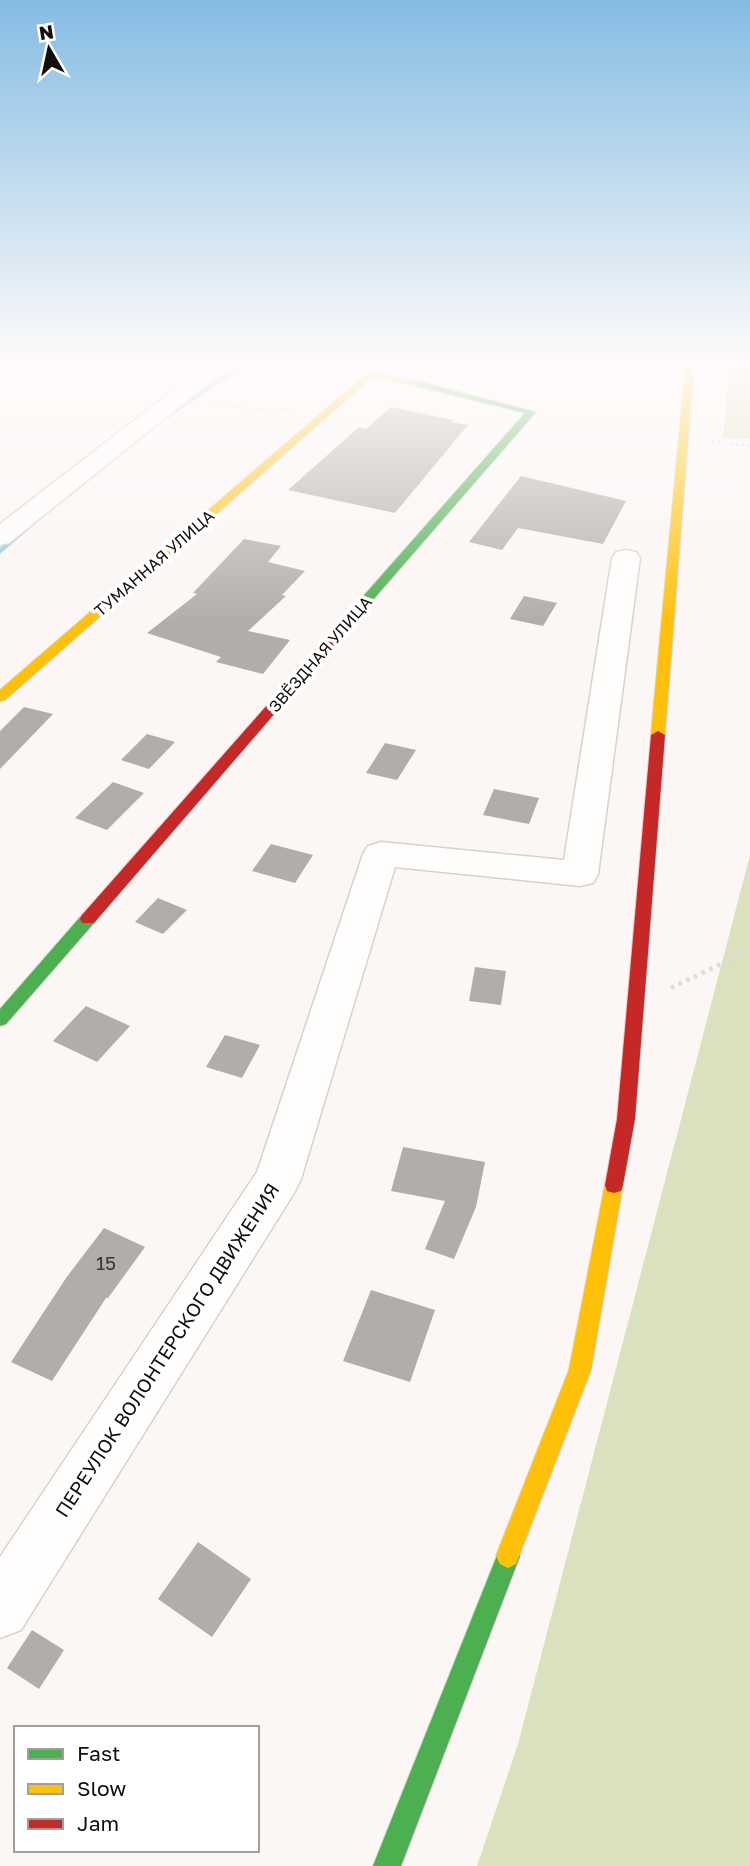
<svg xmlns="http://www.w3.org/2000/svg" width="750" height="1866" font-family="'Golos Text',sans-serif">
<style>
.green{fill:#dbe0be}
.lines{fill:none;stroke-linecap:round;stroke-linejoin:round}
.stream{fill:#90c9dc;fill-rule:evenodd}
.building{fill:#b2adab}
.lane-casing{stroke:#d6d2d0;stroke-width:3}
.street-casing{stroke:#d6d2d0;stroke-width:3}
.fast-casing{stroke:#d6d2d0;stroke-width:2}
.slow-casing{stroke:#d6d2d0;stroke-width:2}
.jam-casing{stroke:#d6d2d0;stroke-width:2}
.path-far1{stroke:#dddcda;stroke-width:2.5;stroke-dasharray:2.5 3.5;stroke-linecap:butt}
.path{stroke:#dddcda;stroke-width:4.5;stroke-dasharray:3.5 5;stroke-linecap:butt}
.lane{fill:#fffefd;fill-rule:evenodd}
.street{fill:#fffefd;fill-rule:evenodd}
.fast{fill:#4caf50;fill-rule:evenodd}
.slow{fill:#ffc107;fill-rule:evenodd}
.jam{fill:#c62828;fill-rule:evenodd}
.labels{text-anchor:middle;stroke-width:7;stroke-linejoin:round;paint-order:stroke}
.far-street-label{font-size:16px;fill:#110e0c;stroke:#fff}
.near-number-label{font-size:19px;fill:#393634}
.street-label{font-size:19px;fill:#110e0c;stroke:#fff}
</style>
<rect width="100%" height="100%" fill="#fcf6f4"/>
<path class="green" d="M 730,362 L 750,362 L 750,439 L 723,438 Z
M 750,855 L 750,1866 L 477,1866 L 518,1744 Z"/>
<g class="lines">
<path class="stream" d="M 244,362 L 251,362 L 159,424 L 154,423 Z
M 29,524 L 34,525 L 0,554 L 0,548 Z"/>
</g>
<path class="building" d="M 391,407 L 453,420 L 451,422 L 468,425 L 395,513 L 288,490 L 359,427 L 366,429 Z
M 521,476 L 626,501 L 603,544 L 518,528 L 502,550 L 469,542 Z
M 244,539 L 281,546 L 268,562 L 305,571 L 282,595 L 286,596 L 248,631 L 290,640 L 263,674 L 216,662 L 221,657 L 147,633 L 197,594 L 193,593 Z
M 524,596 L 557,603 L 543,626 L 510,619 Z
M 24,707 L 53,714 L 0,769 L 0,731 Z
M 147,734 L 175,742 L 149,769 L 121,760 Z
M 385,743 L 416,750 L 397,780 L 366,773 Z
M 113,782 L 144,793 L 107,830 L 75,818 Z
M 494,789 L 539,798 L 529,824 L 483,815 Z
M 271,844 L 313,855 L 295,883 L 252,871 Z
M 158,898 L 187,910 L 163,934 L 135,922 Z
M 475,967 L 506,971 L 501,1005 L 469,1001 Z
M 86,1006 L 130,1026 L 97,1062 L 53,1041 Z
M 225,1035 L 260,1045 L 242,1078 L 206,1067 Z
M 403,1147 L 485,1162 L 476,1207 L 454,1259 L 425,1249 L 445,1201 L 391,1191 Z
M 104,1228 L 145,1247 L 108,1298 L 106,1298 L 52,1381 L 11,1362 L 66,1278 Z
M 371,1290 L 435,1310 L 410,1382 L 343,1361 Z
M 198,1542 L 251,1579 L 212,1637 L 158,1599 Z
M 32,1630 L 64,1650 L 39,1689 L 7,1668 Z"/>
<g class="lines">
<defs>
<path id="lane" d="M 377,362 L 389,362 L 375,375 L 367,375 L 367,371 Z"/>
<path id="street" d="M 210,362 L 235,362 L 9,543 L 0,545 L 0,524 Z
M 626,550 L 636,552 L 640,558 L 598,874 L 593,883 L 580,886 L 395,867 L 301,1179 L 294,1193 L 21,1630 L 0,1638 L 0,1557 L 257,1172 L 363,854 L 368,846 L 381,842 L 564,860 L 612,558 L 616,552 Z"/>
<path id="fast" d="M 414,380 L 536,412 L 352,624 L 344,624 L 344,618 L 525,413 L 411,385 L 411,381 Z
M 88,914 L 96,919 L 94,923 L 6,1024 L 0,1026 L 0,1009 L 82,915 Z
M 508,1544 L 516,1548 L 520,1556 L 401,1866 L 373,1866 L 500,1548 Z"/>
<path id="slow" d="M 686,362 L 694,362 L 665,735 L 658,739 L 651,735 Z
M 371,370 L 419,383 L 414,386 L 373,376 L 5,700 L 0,701 L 0,690 Z
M 614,1177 L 621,1179 L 623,1185 L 591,1370 L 516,1564 L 508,1568 L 500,1564 L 496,1556 L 569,1370 L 605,1185 L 607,1179 Z"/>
<path id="jam" d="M 348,617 L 354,621 L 352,624 L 94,923 L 82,923 L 80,919 L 82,915 L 344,618 Z
M 658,731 L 665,735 L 635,1119 L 623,1185 L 621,1191 L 614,1193 L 607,1191 L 605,1185 L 617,1119 L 651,735 Z"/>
</defs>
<use href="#lane" class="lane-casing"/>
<use href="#street" class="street-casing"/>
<use href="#fast" class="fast-casing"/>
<use href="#slow" class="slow-casing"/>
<use href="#jam" class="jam-casing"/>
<path class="path-far1" d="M 209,402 L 255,409 L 291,410
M 712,441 L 750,446"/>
<path class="path" d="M 671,988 L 750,950"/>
<use href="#lane" class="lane"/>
<use href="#street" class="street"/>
<use href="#fast" class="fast"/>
<use href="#slow" class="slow"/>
<use href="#jam" class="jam"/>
</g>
<linearGradient id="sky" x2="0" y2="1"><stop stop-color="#85bce3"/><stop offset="0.58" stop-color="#fefbfa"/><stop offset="1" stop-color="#fefbfa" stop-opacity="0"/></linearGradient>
<rect width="750" height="623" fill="url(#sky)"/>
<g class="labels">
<g class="far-street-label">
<text transform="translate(154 563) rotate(-41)" y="6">ТУМАННАЯ УЛИЦА</text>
<text transform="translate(320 654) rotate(-49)" y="6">ЗВЁЗДНАЯ УЛИЦА</text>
</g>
<g class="near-number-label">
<text x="106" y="1270">15</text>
</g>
<g class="street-label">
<text transform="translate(167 1350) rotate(-57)" y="7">ПЕРЕУЛОК ВОЛОНТЕРСКОГО ДВИЖЕНИЯ</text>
</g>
</g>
<rect x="14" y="1726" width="245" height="126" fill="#ffffff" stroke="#a09f9e" stroke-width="2"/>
<rect x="28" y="1749" width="35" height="10" fill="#4caf50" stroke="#a09f9e" stroke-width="2"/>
<text x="77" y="1761" font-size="21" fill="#110e0c">Fast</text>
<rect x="28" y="1784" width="35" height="10" fill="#ffc107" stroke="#a09f9e" stroke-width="2"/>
<text x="77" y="1796" font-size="21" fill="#110e0c">Slow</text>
<rect x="28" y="1819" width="35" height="10" fill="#c62828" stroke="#a09f9e" stroke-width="2"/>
<text x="77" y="1831" font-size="21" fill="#110e0c">Jam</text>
<g transform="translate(49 49) rotate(351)" stroke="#ffffff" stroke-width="5" paint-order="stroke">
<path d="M0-5L12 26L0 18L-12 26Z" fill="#110e0c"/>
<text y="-10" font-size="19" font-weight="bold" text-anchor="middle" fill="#110e0c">N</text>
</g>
</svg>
